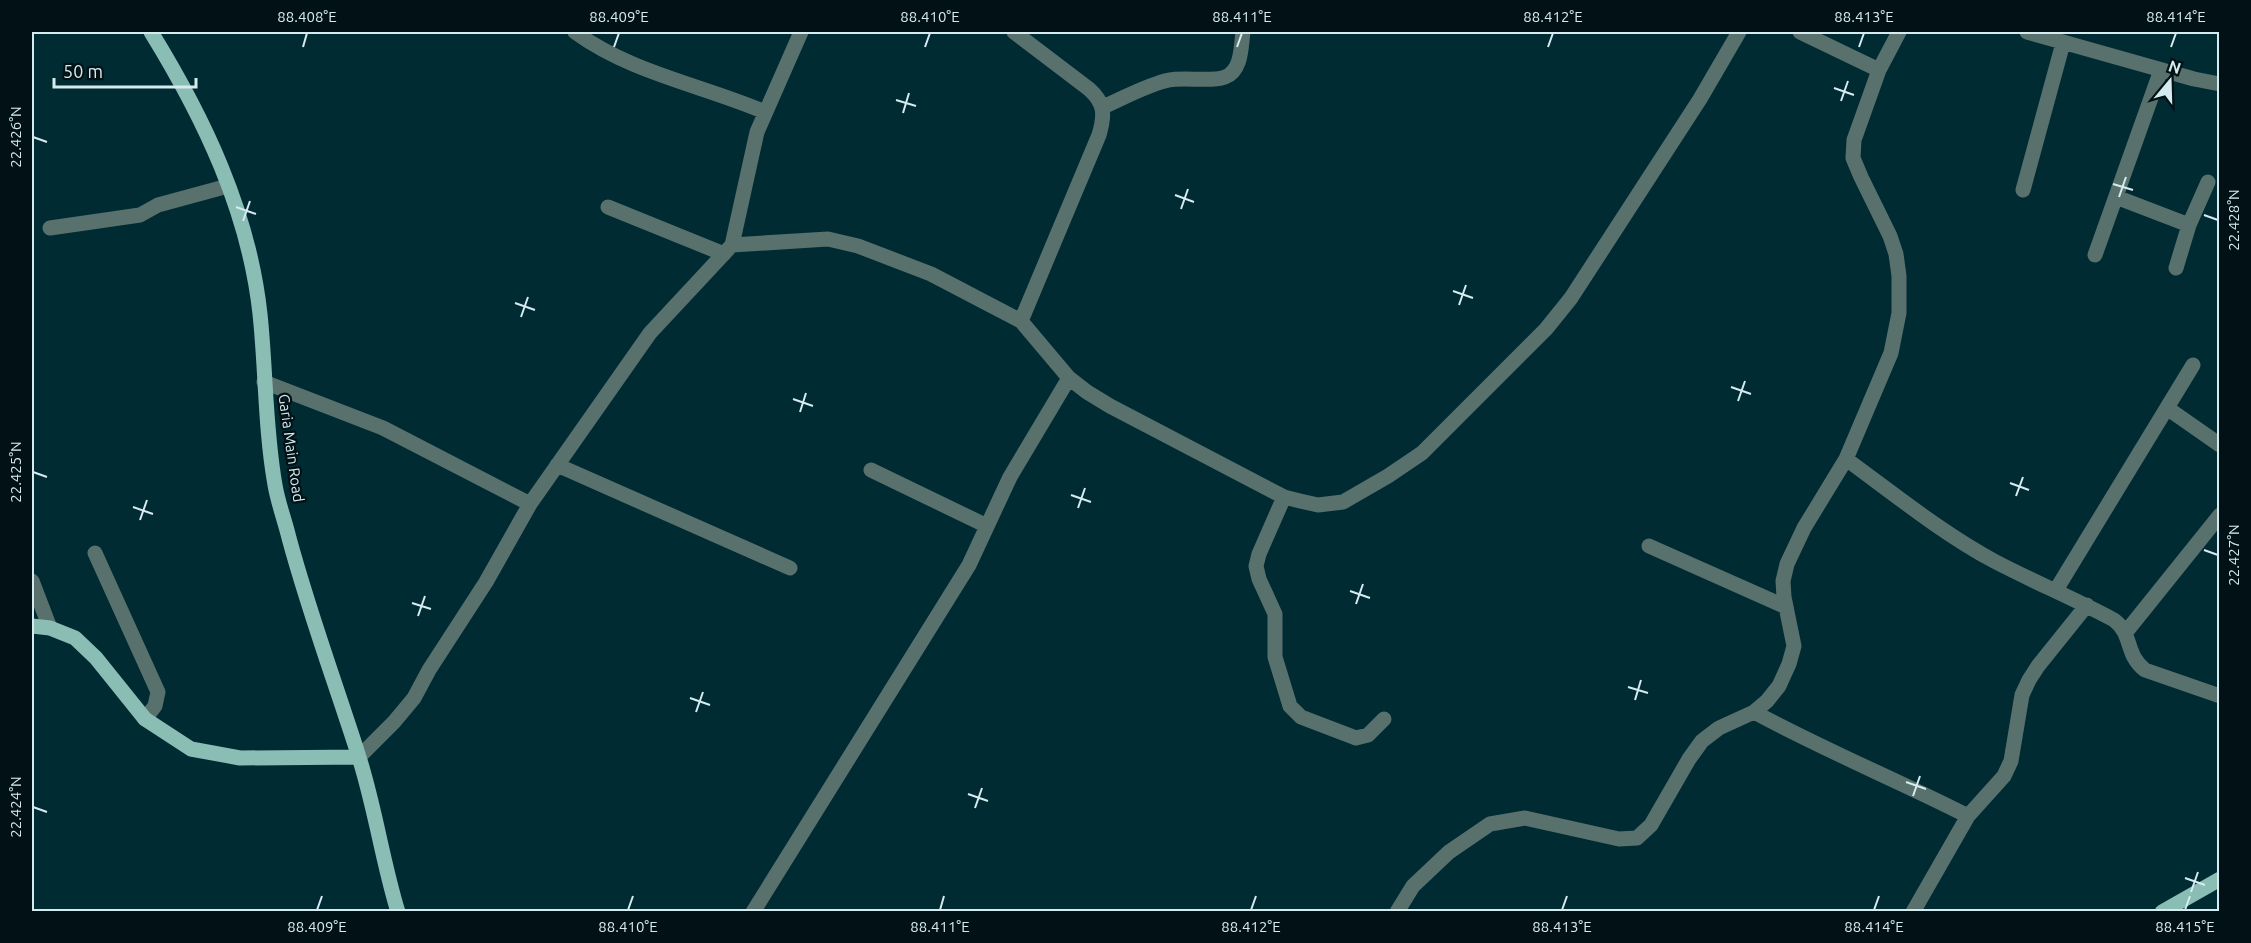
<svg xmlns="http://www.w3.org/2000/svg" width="2251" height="943" font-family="Ubuntu,sans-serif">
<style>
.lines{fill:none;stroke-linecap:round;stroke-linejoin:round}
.minor{stroke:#59716c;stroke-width:15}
.major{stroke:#8abdb3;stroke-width:15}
.ticks{fill:none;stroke:#d5ebf0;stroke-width:2}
.labels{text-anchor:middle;stroke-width:4.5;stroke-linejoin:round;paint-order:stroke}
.street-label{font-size:15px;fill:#d5ebf0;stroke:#021115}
.neatline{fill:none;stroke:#d5ebf0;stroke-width:2}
.ticks-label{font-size:15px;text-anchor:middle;fill:#d5ebf0}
</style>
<rect width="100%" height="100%" fill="#002b33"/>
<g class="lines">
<path class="minor" d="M 575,32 C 631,73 702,85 765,112
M 1014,32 L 1089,89 C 1105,103 1105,115 1099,135 L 1021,321
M 1800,32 L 1879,70
M 2027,32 L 2194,79 L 2220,84
M 1103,107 C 1124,98 1146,85 1169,80 C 1183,77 1214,82 1225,77 C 1242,71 1241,46 1243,32
M 2023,190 L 2063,43
M 2116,197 L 2189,225 L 2208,182
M 608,207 L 724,254
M 50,228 L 140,215 L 158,205 L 228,186
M 732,245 L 757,132 L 801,32
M 2095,255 L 2161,70
M 2176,268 L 2189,225
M 1069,378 L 1087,392 L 1110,406 L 1284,497 L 1300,501 L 1318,505 L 1343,502 L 1388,476 L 1422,453 L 1546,329 L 1571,298 L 1700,99 L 1739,32
M 264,382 L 383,428 L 530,504
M 2167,408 L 2220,445
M 1846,459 C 1894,494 1942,533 1994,561 C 2034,582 2075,599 2114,620 C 2133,634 2125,655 2145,670 L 2220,696
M 557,465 L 790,568
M 871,470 L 987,526
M 1284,497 L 1259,554 L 1256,566 L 1259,579 L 1275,614 L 1275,657 L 1290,706 L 1301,717 L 1356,738 L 1368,735 L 1384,719
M 1649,546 L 1786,607
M 95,553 L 158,692 L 155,706 L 145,719
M 32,581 L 50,628
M 2056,590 L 2193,365
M 2126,632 L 2220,515
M 1754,712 C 1824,750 1897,780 1968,816
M 359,757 L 394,722 L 414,698 L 429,670 L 486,582 L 530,504 L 650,333 L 732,245 L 828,239 L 858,246 L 931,274 L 1021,321 L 1069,378 L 1010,477 L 969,565 L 753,912
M 1397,912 L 1413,886 L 1449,852 L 1490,824 L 1525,818 L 1619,839 L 1637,838 L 1651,825 L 1689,759 L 1702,741 L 1719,728 L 1754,712 L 1767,701 L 1779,686 L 1789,664 L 1794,646 L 1784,597 L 1783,581 L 1787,564 L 1804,528 L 1846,459 L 1891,353 L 1899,313 L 1899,276 L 1896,254 L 1890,236 L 1861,177 L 1853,158 L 1854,140 L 1879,70 L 1899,32
M 1913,912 L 1968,816 L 2004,776 L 2011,761 L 2022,695 L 2029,680 L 2038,666 L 2087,605"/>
<path class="major" d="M 151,32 C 204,118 249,212 260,314 C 266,371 265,429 275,485 C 278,503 285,521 289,538 C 309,612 335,682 358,754 C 375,806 382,860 398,912
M 32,626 L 50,628 L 75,638 L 96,658 L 145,719 L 191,749 L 240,758 L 359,757
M 2162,912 L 2220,879"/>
</g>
<path class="ticks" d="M 303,47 L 307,33M 614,47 L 619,33M 925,47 L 930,33M 1237,47 L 1242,33M 1548,47 L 1553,33M 1859,47 L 1864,33M 2171,47 L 2176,33M 1834,88 L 1854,95M 896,100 L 916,106M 1841,101 L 1848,81M 903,113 L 909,93M 33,137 L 47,142M 2113,184 L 2133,190M 1175,195 L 1194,202M 2119,197 L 2126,177M 236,207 L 256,214M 1181,209 L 1188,189M 2204,215 L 2218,220M 243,221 L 250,201M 1453,291 L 1473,298M 515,303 L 535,310M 1459,305 L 1466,285M 521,317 L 528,297M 1731,387 L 1751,394M 793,399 L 813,406M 1738,401 L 1745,381M 800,412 L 806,393M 33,472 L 47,477M 2010,483 L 2029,490M 1071,495 L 1091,502M 2016,496 L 2023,477M 133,507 L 153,514M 1078,508 L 1085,488M 140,520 L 147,500M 2204,550 L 2218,555M 1350,591 L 1370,598M 412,603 L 431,609M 1356,604 L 1363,584M 418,616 L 425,596M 1628,687 L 1648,693M 690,698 L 710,705M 1635,700 L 1641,680M 696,712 L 703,692M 1906,782 L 1926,789M 968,794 L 988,801M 1913,796 L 1920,776M 33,807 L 47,812M 975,808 L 982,788M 2185,878 L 2205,885M 2191,892 L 2198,872M 317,910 L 322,896M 628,910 L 633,896M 940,910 L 944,896M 1251,910 L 1256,896M 1562,910 L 1567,896M 1874,910 L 1879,896M 2185,910 L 2190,896"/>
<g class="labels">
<g class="street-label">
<text transform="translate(291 448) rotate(82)" y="5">Garia Main Road</text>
</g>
</g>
<rect width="2251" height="943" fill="none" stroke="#021115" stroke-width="66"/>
<g transform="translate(2170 81) rotate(19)" stroke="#021115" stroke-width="4.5" paint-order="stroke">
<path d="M0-4.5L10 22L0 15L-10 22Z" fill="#d5ebf0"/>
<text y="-9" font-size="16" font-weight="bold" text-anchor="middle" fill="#d5ebf0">N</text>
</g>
<path d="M54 78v9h142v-9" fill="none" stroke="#d5ebf0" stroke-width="3"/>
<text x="63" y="78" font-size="18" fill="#d5ebf0" stroke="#021115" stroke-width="4.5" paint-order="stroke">50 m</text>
<rect x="33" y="33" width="2185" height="877" class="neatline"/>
<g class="ticks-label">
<text x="307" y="22">88.408°E</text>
<text x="619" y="22">88.409°E</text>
<text x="930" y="22">88.410°E</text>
<text x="1242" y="22">88.411°E</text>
<text x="1553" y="22">88.412°E</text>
<text x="1864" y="22">88.413°E</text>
<text x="2176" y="22">88.414°E</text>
<text transform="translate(16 137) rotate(-90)" y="5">22.426°N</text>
<text transform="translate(2234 220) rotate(-90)" y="5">22.428°N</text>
<text transform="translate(16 472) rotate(-90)" y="5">22.425°N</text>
<text transform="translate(2234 555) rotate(-90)" y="5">22.427°N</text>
<text transform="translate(16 807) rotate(-90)" y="5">22.424°N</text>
<text x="317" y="932">88.409°E</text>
<text x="628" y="932">88.410°E</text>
<text x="940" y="932">88.411°E</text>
<text x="1251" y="932">88.412°E</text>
<text x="1562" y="932">88.413°E</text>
<text x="1874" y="932">88.414°E</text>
<text x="2185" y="932">88.415°E</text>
</g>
</svg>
